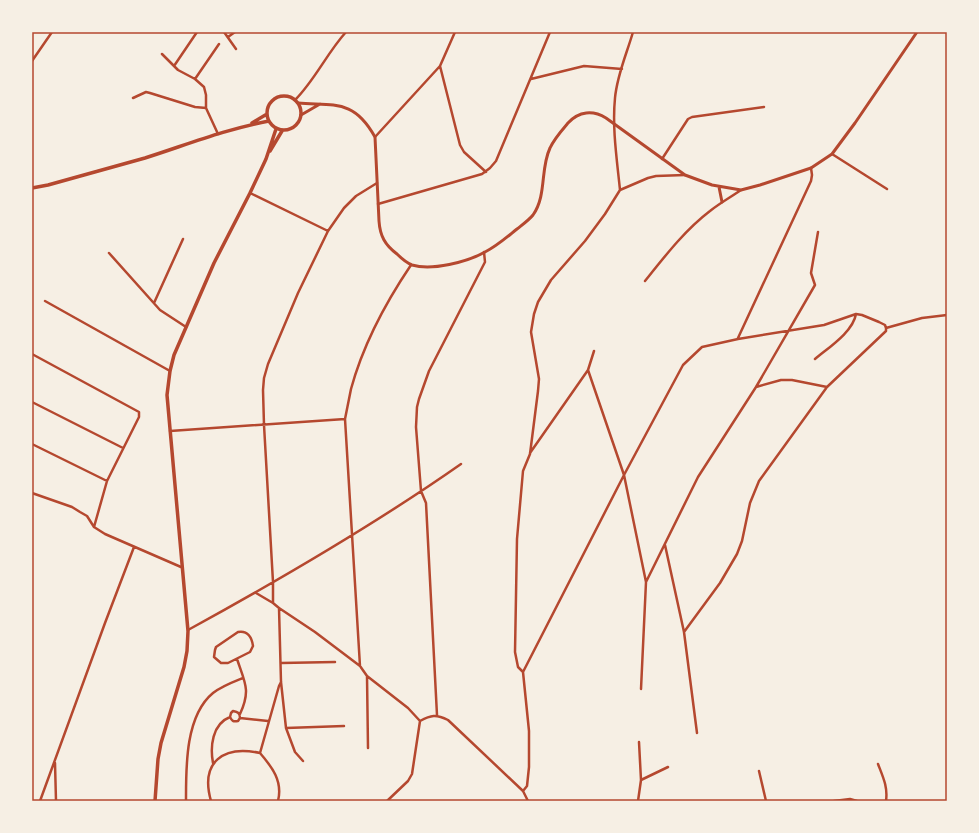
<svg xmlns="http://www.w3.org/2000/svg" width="979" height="833" font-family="'Noto Sans',sans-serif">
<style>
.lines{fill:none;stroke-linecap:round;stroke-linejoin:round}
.minor{stroke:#b5482f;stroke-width:2.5}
.tertiary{stroke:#b5482f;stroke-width:3}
.secondary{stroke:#b5482f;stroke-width:3.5}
.neatline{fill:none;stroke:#b5482f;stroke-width:1.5}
</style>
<rect width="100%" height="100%" fill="#f6efe4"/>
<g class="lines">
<path class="minor" d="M 224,32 L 236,49
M 228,37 L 235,32
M 162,54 L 178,70 L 195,79 L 204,87 L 206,95 L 206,108 L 218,134
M 32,61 L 52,32
M 174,66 L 197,32
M 440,66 L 460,145 L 464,152 L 486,172
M 195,79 L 219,44
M 531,79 L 584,66 L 622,69
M 133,98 L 146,92 L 150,93 L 195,107 L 206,108
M 295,100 C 315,80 327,53 346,32
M 375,137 L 440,66 L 455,32
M 832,154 L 887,189
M 662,159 L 688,119 L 692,117 L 764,107
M 620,190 C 617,160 612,128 615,98 C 617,75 627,53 633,32
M 250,193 L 328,231
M 378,204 L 482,174 L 490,168 L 496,161 L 550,32
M 109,253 L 160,310 L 186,327
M 645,281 C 665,256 685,230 710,211 C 720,203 731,197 741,190
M 45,301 L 170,371
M 154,303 L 183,239
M 886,328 L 922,318 L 947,315
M 738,338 L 811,181 L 812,175 L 811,168
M 32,354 L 139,412 L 139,417 L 107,481 L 94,527
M 815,359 C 828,348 853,332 856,314
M 588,370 L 624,475 L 646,582 L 641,689
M 756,387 L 781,380 L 792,380 L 827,387
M 32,402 L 123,448
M 170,431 L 345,419
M 32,444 L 107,481
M 530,453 L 588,370 L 594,351
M 32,493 L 72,507 L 80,512 L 87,516 L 94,527 L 105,534 L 181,567
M 665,545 L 684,632 L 697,733
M 646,582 L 698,477 L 756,387 L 815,285 L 811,273 L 818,232
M 256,593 L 273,603 L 279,608 L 315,632 L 360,666 L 367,676 L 408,708 L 420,721 L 412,774 L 408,781 L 387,801
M 273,603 L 273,582 L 264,425 L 263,390 L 264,378 L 268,364 L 298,293 L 328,231 L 344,208 L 356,196 L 377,183
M 279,608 L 281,682 L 286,728 L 295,752 L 303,761
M 188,630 C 281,579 374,525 461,464
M 238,632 C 248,630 252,638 253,646 L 250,652 L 228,663 L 221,663 L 214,657 L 215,650 L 216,647 Z
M 684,632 L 720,583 L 737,554 L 742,541 L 750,503 L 759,481 L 827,387 L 886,331 L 886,328
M 237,659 C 245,683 251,690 240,714
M 281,663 L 335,662
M 360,666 L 345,419 C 347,409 349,399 351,389 C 363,345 386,302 411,265
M 523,672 L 518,667 L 515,652 L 517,539 L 523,471 L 530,454 L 538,391 L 539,379 L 531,332 L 534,314 L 538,302 L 551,280 L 585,241 L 605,214 L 620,190 L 648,178 L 656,176 L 685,175
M 367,676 L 368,748
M 437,715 L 426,503 L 421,491 L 416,427 L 417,407 L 419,399 L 429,371 L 485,262 L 484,252
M 240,718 C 240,713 238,712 233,711 L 231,713 L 230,717 C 232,721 233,722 238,721 L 240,718 L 268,721
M 420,721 C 431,715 436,714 448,720 L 523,791 L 528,801
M 286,728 L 344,726
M 260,753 L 279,686 L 281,682
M 55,763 L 56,801
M 213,763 C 210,747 212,724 230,717
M 878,764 C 883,777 888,787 886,801
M 759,771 L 766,801
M 641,780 L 668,767
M 523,791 L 527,786 L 529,767 L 529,731 L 523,672 L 624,475 L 683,365 L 702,347 L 738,339 L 824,325 L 856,314 L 862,315 L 879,322 L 885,325 L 886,328
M 40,801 L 105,623 L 134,547
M 186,801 C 186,768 185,716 213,693 C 222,686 233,682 243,678
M 211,801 C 200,762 223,745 260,753 C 272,767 283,781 278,801
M 638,801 L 641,780 L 639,742
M 834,801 L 850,799 L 857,801"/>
<path class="tertiary" d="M 298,103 C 335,106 354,99 375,137 L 379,221 C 380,236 385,245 397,254 C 401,258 407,263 412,265 C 432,271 467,262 485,252 C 497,246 507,237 517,229 C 522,225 529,220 533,215 C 547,195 540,169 550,148 C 554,139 562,130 568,123 C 579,111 593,110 606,118 L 685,175 L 712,185 L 741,190 L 760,185 L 811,168 L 832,154 L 855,123 L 917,32
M 301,115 L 320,104
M 719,187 L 722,202"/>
<path class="secondary" d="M267 113a17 17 0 1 1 34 0a17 17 0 1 1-34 0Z
M 252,123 L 267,114
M 270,151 L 282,131
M 32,188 L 48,185 C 80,176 113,167 145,158 C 186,145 226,129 269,121
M 155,801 L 158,759 L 161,743 L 184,667 L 187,651 L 188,631 L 167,395 L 170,371 L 174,355 L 214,263 L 250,193 L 266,159 L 276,129"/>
</g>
<rect width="979" height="833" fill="none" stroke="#f6efe4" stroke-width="66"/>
<rect x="33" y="33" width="913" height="767" class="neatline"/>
</svg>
